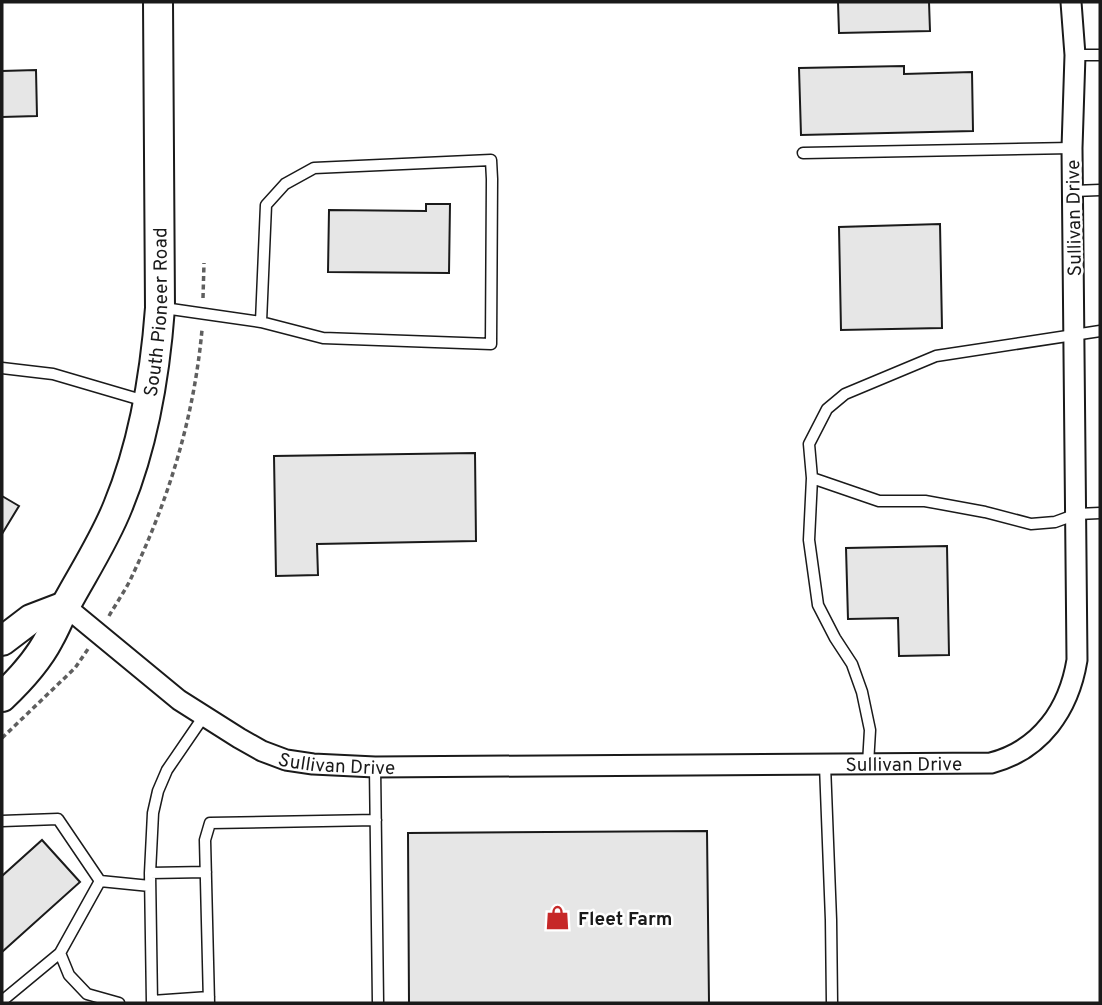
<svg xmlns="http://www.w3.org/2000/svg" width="1102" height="1005" font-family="Overpass,sans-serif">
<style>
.building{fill:#e6e6e6;stroke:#1a1a1a;stroke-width:2}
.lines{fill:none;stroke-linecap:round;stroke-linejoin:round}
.lane-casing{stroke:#1a1a1a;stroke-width:13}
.street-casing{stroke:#1a1a1a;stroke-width:23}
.secondary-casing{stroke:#1a1a1a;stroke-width:32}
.path{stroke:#5f5f5f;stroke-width:3.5;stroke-dasharray:5 3.5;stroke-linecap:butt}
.lane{stroke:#fff;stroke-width:10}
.street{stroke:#fff;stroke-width:19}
.secondary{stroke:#fff;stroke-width:28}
.labels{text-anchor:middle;stroke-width:5;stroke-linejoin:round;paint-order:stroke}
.street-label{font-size:19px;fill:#1a1a1a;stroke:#fff}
.poi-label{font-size:19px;font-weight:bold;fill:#1a1a1a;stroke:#fff;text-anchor:start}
</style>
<rect width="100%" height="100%" fill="#fff"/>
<path class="building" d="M 838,2 L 929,2 L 930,31 L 839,33 Z
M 904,66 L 904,74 L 972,72 L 973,131 L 801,135 L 799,68 Z
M 36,70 L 37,116 L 2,117 L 2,71 Z
M 426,204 L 450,204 L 449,273 L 328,272 L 329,210 L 426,211 Z
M 940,224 L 942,328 L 841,330 L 839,227 Z
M 475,453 L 476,541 L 317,544 L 318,575 L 276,576 L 274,456 Z
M 2,496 L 19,506 L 2,534 Z
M 947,546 L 949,655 L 899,656 L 898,618 L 848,619 L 846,548 Z
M 707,831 L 709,1003 L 409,1003 L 408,833 Z
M 42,840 L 80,882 L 2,952 L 2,876 Z"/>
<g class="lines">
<defs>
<path id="lane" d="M 1075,55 L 1100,55
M 803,153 L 1072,148
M 1073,191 L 1100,190
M 164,308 L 261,322 L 323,338 L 491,344 L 492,179 L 491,160 L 314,168 L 285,184 L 266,205 L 261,322
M 2,368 L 53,374 L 145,401
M 812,478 L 879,501 L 925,501 L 985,512 L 1031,524 L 1055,522 L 1077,514 L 1100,513
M 868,764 L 870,730 L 862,692 L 852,664 L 835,638 L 818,605 L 809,540 L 812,478 L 809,444 L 827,409 L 845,394 L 936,356 L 1100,331
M 825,765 L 831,920 L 832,1003
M 375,767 L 378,1003
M 2,821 L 58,819 L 100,881 L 150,886
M 150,873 L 206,872
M 100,881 L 60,953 L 69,975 L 87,994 L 119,1003
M 2,1001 L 60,953
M 152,1001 L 209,997
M 152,1003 L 150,873 L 153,813 L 158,791 L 167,770 L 204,716
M 209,1003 L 205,840 L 210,823 L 376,820"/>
<g id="street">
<path id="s1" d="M 65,606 L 179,700 L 239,738 L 262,751 L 286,760 L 313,764 L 375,767 L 991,763 C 1041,750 1069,709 1077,660 L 1072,148 L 1075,55 L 1071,2"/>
</g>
<g id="secondary">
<path d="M 2,641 L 31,619 L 65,606"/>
<path id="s2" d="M 2,697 C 20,680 37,662 49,639 C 56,627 61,613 68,601 C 85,570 105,539 118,506 C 144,443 155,376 160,308 L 158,2"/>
</g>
</defs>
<use href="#lane" class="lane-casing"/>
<use href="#street" class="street-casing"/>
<use href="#secondary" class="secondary-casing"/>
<path class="path" d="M 203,298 L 204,263
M 109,616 C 117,602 127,588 133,574 C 170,496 194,416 202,330
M 2,738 L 75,668 L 88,649"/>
<use href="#lane" class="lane"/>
<use href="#street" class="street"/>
<use href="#secondary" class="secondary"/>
</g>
<defs>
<symbol id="shop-bare" viewBox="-9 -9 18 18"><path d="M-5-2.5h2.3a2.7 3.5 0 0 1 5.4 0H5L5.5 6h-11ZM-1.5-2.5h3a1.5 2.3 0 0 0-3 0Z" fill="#c62828" stroke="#fff" stroke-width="2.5" paint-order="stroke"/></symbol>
</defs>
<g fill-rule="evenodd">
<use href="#shop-bare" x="540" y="900" width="35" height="35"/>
</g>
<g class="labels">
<g class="street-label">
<text transform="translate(1073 218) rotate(-91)" y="7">Sullivan Drive</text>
<text dy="7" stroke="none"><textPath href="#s2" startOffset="424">South Pioneer Road</textPath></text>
<text dy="7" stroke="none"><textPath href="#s1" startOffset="322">Sullivan Drive</textPath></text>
<text dy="7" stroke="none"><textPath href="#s1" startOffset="889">Sullivan Drive</textPath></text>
</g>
<g class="poi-label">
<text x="578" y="925">Fleet Farm</text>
</g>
</g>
<rect width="1102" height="1005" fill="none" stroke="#1a1a1a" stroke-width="7"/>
</svg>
